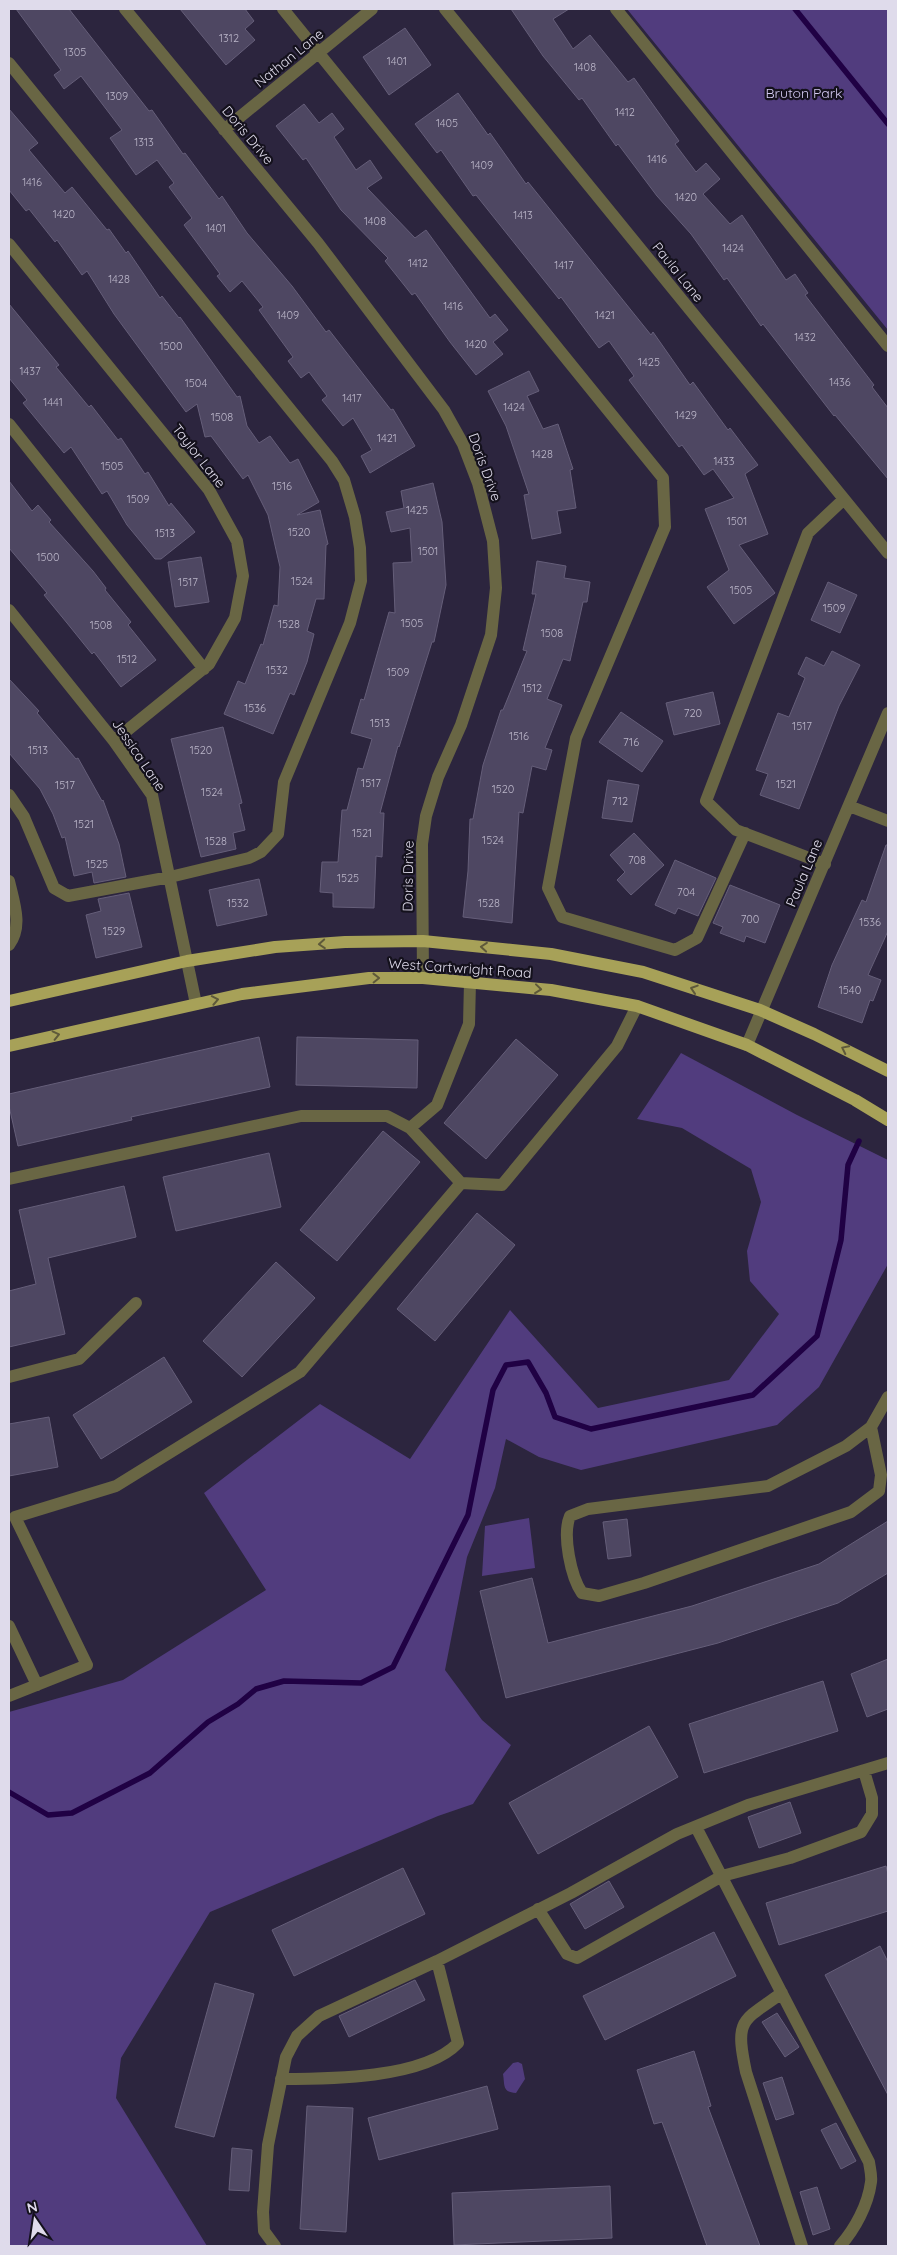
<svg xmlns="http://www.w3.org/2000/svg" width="897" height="2255" font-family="Quicksand,sans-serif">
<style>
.green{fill:#513c7e}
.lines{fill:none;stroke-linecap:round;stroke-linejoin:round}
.stream{stroke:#200144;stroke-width:5.5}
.building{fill:#4e4762;stroke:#655e79}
.minor{stroke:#696644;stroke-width:12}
.major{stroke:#a7a158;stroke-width:12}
.oneway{stroke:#5e593a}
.labels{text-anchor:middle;stroke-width:4.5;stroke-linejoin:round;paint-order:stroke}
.number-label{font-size:11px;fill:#bbb6c9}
.street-label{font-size:14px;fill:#dfdbeb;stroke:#14111c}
.park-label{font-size:14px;fill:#d4caf2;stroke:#14111c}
</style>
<rect width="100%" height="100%" fill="#2c253e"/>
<path class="green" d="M 627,9 L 888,9 L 888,330 Z
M 681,1053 L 797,1115 L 888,1160 L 888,1264 L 819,1387 L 777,1425 L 581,1470 L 539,1457 L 506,1439 L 495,1488 L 467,1557 L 445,1670 L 482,1720 L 511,1745 L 473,1804 L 438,1816 L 210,1912 L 121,2058 L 116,2098 L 207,2246 L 9,2246 L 9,1712 L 123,1680 L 266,1590 L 204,1493 L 320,1404 L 410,1459 L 510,1310 L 598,1408 L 729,1380 L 779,1314 L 750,1281 L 747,1251 L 761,1202 L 751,1169 L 682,1128 L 637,1119 Z
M 529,1518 L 535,1568 L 482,1576 L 485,1526 Z
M 518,2062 L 522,2064 L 525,2079 L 516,2093 C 502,2092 505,2086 503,2074 L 513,2063 Z"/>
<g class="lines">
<path class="stream" d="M 795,9 L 888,124
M 9,1792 L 48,1815 L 72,1813 L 150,1773 L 208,1722 L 238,1704 L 256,1689 L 284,1681 L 361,1683 L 393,1667 L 468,1515 L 493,1390 L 506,1365 L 528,1362 L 546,1393 L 555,1417 L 591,1429 L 753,1395 L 817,1336 L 841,1240 L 848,1165 L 859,1141"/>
</g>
<path class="building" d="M 16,9 L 69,9 L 149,111 L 152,110 L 183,154 L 185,153 L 219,199 L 222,196 L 247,233 L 292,286 L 326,332 L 329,330 L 391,410 L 393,409 L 415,446 L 370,473 L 361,456 L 372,450 L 353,418 L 343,426 L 322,400 L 327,396 L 309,372 L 301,378 L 288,361 L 293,357 L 259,310 L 263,307 L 242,281 L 230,292 L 217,276 L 220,274 L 184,225 L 192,218 L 169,187 L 174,183 L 157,160 L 136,175 L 110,138 L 122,130 L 81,76 L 64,89 L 54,75 L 61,70 Z
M 180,9 L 245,9 L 254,21 L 245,29 L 255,40 L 226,65 Z
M 511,9 L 569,9 L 553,19 L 573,49 L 590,35 L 628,82 L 634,78 L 679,141 L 675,144 L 696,172 L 706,163 L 720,179 L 703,194 L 730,224 L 742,215 L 786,280 L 795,274 L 808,293 L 805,295 L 874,385 L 872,387 L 888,408 L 888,479 L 835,415 L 834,416 L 763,324 L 761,326 L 727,278 L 724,280 L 691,234 L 657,196 L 618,144 L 616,146 L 582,98 L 579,100 L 543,56 Z
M 405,28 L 431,65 L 389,95 L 363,57 Z
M 458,93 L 488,135 L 490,133 L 526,184 L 528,182 L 651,335 L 653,332 L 690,385 L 693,382 L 728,430 L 730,428 L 758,465 L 745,474 L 768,534 L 739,545 L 775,593 L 734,624 L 707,587 L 729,570 L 705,509 L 734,498 L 713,469 L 704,475 L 682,445 L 679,447 L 629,380 L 634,376 L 609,341 L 599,348 L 561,297 L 559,299 L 476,195 L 473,196 L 441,150 L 437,153 L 415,124 Z
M 304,104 L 319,123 L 332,113 L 344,129 L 334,137 L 356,170 L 370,160 L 382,178 L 367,188 L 415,238 L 426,230 L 490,318 L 495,314 L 508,330 L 493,342 L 503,354 L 476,375 L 450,342 L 415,293 L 412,295 L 385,261 L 388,258 L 341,210 L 306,158 L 303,160 L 276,126 Z
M 9,109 L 38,143 L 29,150 L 65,193 L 72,187 L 107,230 L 109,229 L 126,253 L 128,251 L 160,298 L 162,296 L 179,318 L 180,317 L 237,397 L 240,396 L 247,426 L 259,443 L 270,436 L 290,463 L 298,459 L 319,502 L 297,515 L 320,510 L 328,544 L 326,545 L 324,599 L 316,599 L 307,631 L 314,634 L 307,662 L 294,695 L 290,693 L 273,734 L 224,714 L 238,681 L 245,684 L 261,644 L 263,645 L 274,605 L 278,606 L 280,567 L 268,515 L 248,475 L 243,479 L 211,436 L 205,437 L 197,404 L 186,412 L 114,314 L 87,271 L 82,275 L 57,240 L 55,242 L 29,209 L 26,211 L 9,190 Z
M 9,304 L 59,365 L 56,367 L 89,407 L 91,405 L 118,440 L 121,438 L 145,474 L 148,472 L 169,506 L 171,503 L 195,532 L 161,559 L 155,559 L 127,525 L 107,491 L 102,494 L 71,447 L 64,453 L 23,403 L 27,400 L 9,378 Z
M 529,371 L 539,391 L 527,396 L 543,429 L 558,424 L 573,469 L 570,470 L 576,508 L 557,511 L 561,533 L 532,539 L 524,495 L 529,494 L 506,426 L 488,391 Z
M 9,481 L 32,511 L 38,505 L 51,520 L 49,522 L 93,571 L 106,588 L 105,590 L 131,622 L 128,625 L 156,660 L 121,687 L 94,652 L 92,654 L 67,623 L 44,595 L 47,593 L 9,548 Z
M 433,483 L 442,522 L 446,585 L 434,642 L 432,642 L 399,747 L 398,746 L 380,813 L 384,813 L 382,857 L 376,856 L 374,908 L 333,907 L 333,893 L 320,892 L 322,862 L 338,862 L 342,810 L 347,810 L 358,768 L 363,769 L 372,739 L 351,733 L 361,699 L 364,700 L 389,612 L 395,613 L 393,563 L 412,562 L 410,528 L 391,532 L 386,512 L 404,508 L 401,491 Z
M 201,557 L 209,602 L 175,607 L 168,562 Z
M 537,561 L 566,566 L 564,578 L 590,582 L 587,602 L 583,602 L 570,661 L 563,659 L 547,699 L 562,705 L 545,748 L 552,750 L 546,770 L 532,766 L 523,813 L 519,812 L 512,923 L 463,917 L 468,871 L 470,819 L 473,819 L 483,765 L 501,710 L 503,710 L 527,651 L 523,650 L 536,594 L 532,594 Z
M 828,582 L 857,595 L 840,633 L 811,620 Z
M 832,651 L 860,665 L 839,706 L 799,809 L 760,795 L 768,774 L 756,770 L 778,713 L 789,717 L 805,678 L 798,674 L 806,657 L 824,666 Z
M 9,679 L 39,711 L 37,713 L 76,759 L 78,758 L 102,801 L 103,800 L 119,844 L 126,877 L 94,883 L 92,872 L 74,876 L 65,837 L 62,838 L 53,814 L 40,789 L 9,753 Z
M 713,692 L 720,724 L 674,735 L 666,703 Z
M 621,712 L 663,741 L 642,772 L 599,742 Z
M 223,727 L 242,803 L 239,804 L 245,830 L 233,833 L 236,849 L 201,857 L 171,739 Z
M 608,780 L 639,785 L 632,822 L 602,818 Z
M 634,833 L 664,865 L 631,895 L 617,880 L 625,872 L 610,855 Z
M 886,845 L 888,845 L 888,931 L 868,975 L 881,980 L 873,1001 L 870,1000 L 862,1023 L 818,1007 L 832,965 L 862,900 L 866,902 Z
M 675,860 L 716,878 L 698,916 L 678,908 L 675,914 L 655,905 Z
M 259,879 L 267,915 L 217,926 L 209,890 Z
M 730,885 L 780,905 L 765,943 L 746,936 L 744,942 L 720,933 L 723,927 L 713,923 Z
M 129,893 L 142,947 L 96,958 L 86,915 L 101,911 L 98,899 Z
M 259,1037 L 270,1087 L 131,1117 L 132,1120 L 18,1146 L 9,1106 L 9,1094 Z
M 297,1037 L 418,1040 L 417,1088 L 296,1085 Z
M 516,1039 L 558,1075 L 486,1159 L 444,1123 Z
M 383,1131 L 420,1162 L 337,1261 L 300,1230 Z
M 269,1153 L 281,1207 L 176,1231 L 163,1177 Z
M 124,1186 L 136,1237 L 48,1258 L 65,1334 L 9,1347 L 9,1291 L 36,1284 L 19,1210 Z
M 477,1213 L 515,1245 L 435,1341 L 397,1309 Z
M 276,1262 L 315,1298 L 242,1377 L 203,1341 Z
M 164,1357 L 192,1402 L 101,1459 L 73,1415 Z
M 49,1417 L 58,1467 L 9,1476 L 9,1424 Z
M 627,1519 L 631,1556 L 608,1559 L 603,1522 Z
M 888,1521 L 888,1573 L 838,1603 L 718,1643 L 506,1698 L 480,1591 L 532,1578 L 548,1643 L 692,1606 L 819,1564 Z
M 888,1659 L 888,1709 L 867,1717 L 851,1674 Z
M 823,1681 L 838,1731 L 704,1773 L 689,1724 Z
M 649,1726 L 678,1777 L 538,1854 L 509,1803 Z
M 790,1802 L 801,1833 L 759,1848 L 748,1817 Z
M 886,1866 L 888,1874 L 888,1911 L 779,1945 L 766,1903 Z
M 403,1868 L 425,1914 L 294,1976 L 272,1930 Z
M 609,1881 L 624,1907 L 585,1929 L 570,1904 Z
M 714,1932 L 736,1976 L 605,2040 L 583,1996 Z
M 880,1946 L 888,1962 L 888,2095 L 825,1975 Z
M 415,1980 L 425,2000 L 349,2037 L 339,2016 Z
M 215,1983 L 254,1994 L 214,2137 L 175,2127 Z
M 777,2013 L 799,2047 L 785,2057 L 762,2022 Z
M 694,2051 L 711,2106 L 708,2107 L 760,2246 L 707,2246 L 662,2122 L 654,2124 L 637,2070 Z
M 782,2077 L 794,2114 L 776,2120 L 763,2083 Z
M 487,2086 L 498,2129 L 379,2160 L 368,2118 Z
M 307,2106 L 353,2108 L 346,2232 L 300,2229 Z
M 836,2123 L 856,2161 L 841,2169 L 821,2130 Z
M 232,2148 L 252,2150 L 249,2191 L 229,2190 Z
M 610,2186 L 612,2238 L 454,2245 L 452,2193 Z
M 817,2187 L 830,2229 L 813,2235 L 800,2192 Z"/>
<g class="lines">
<path class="minor" d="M 125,9 L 318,243 L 444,410 L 463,444 L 478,483 L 493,541 L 496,588 L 491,635 L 461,725 L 438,777 L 426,816 L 422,844 L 423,978
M 283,9 L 663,478 L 665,527 L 576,738 L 548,888 L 562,917 L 675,950 L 697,938 L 745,833
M 445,9 L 888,553
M 616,9 L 888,346
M 9,63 L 332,461 L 344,480 L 355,517 L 360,548 L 361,581 L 350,623 L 284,782 L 278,834 L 261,852 L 249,858 L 170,877 L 68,896 L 54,888 L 24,817 L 9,795
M 224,130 L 372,9
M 9,244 L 209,490 L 237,541 L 243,576 L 235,618 L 209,664 L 114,741
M 9,424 L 204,669
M 9,610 L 114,741 L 152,795 L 196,1004
M 849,806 L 888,821
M 825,864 L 736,830 L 706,801 L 808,533 L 844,499
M 9,881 C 14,903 23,926 9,945
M 747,1045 L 888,713
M 9,1179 L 301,1116 L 387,1116 L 410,1128
M 461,1183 L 410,1128 L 437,1105 L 469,1024 L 470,982
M 9,1377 L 79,1359 L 136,1303
M 871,1427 L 881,1475 L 879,1491 L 851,1512 L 644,1583 L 599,1596 L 582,1593 C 571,1577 562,1535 570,1516 L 588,1509 L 768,1486 L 846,1446 L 871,1427 L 888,1397
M 9,1626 L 37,1685
M 9,1696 L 87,1665 L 15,1517 L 116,1486 L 300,1372 L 461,1183 L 502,1185 L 617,1046 L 637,1006
M 696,1827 L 869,2162 C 870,2169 872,2176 871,2182 C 868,2205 855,2229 840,2246
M 538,1909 L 567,1954 L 577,1958 L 722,1876 L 790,1858 L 861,1832 L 872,1814 L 872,1798 L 864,1771
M 782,1993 C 741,2022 735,2019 746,2072 L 802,2246
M 281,2079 C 328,2079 424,2079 458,2043 L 437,1961
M 275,2246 L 264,2231 L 263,2212 L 268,2145 L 286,2057 L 297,2036 L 319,2016 L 437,1961 L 571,1893 L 677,1834 L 748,1805 L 888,1763"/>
<path class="major" d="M 9,1001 L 187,961 L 275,947 L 345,942 L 423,941 L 551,954 L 643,972 L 760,1010 L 814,1034 L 888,1071
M 9,1046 L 242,994 L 369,978 L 423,978 L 551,990 L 637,1006 L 747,1045 L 855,1100 L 888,1120"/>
</g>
<defs><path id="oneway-chevron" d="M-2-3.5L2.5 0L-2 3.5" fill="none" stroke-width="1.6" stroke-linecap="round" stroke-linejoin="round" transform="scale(1.25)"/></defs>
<g class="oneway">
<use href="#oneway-chevron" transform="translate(322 944) rotate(176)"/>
<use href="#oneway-chevron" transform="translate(484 947) rotate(-175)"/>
<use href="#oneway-chevron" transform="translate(376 978) rotate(-1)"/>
<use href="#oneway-chevron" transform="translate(538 989) rotate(6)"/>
<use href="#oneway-chevron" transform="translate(694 989) rotate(-162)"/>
<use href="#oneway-chevron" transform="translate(215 1000) rotate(-11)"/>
<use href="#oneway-chevron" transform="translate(56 1035) rotate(-13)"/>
<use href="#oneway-chevron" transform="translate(845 1049) rotate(-154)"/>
</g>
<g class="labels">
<g class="number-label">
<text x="229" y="42">1312</text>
<text x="75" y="56">1305</text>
<text x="397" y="65">1401</text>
<text x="585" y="71">1408</text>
<text x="117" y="100">1309</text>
<text x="625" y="116">1412</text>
<text x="447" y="127">1405</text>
<text x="144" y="146">1313</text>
<text x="657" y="163">1416</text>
<text x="482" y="169">1409</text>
<text x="32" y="186">1416</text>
<text x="686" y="201">1420</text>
<text x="64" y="218">1420</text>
<text x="523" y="219">1413</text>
<text x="375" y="225">1408</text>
<text x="216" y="232">1401</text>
<text x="733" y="252">1424</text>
<text x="418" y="267">1412</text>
<text x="564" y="269">1417</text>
<text x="119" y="283">1428</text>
<text x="453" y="310">1416</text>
<text x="288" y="319">1409</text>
<text x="605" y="319">1421</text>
<text x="805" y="341">1432</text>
<text x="476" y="348">1420</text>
<text x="171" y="350">1500</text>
<text x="649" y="366">1425</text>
<text x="30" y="375">1437</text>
<text x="840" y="386">1436</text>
<text x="196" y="387">1504</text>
<text x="352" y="402">1417</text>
<text x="53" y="406">1441</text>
<text x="514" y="411">1424</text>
<text x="686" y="419">1429</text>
<text x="222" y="421">1508</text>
<text x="387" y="442">1421</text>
<text x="542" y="458">1428</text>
<text x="724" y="465">1433</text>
<text x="112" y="470">1505</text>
<text x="282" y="490">1516</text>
<text x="138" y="503">1509</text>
<text x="417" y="514">1425</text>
<text x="737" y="525">1501</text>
<text x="299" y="536">1520</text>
<text x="165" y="537">1513</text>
<text x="428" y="555">1501</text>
<text x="48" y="561">1500</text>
<text x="302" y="585">1524</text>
<text x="188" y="586">1517</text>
<text x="741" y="594">1505</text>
<text x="834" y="612">1509</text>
<text x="412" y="627">1505</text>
<text x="289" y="628">1528</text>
<text x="101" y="629">1508</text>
<text x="552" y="637">1508</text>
<text x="127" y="663">1512</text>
<text x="277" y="674">1532</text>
<text x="398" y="676">1509</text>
<text x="532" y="692">1512</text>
<text x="255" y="712">1536</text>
<text x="693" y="717">720</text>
<text x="380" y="727">1513</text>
<text x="802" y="730">1517</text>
<text x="519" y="740">1516</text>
<text x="631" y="746">716</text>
<text x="38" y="754">1513</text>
<text x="201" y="754">1520</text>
<text x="371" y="787">1517</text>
<text x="786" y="788">1521</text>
<text x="65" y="789">1517</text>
<text x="503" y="793">1520</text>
<text x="212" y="796">1524</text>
<text x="620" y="805">712</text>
<text x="84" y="828">1521</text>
<text x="362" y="837">1521</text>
<text x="493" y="844">1524</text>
<text x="216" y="845">1528</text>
<text x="637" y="864">708</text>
<text x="97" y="868">1525</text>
<text x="348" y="882">1525</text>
<text x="686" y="896">704</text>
<text x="238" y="907">1532</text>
<text x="489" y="907">1528</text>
<text x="750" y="923">700</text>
<text x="870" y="926">1536</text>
<text x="114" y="935">1529</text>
<text x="850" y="994">1540</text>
</g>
<g class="street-label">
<text transform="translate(289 58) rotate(-39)" y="5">Nathan Lane</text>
<text transform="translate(248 135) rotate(50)" y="5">Doris Drive</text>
<text transform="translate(678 272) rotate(51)" y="5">Paula Lane</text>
<text transform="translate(199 456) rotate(52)" y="5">Taylor Lane</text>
<text transform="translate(485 467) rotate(70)" y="5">Doris Drive</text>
<text transform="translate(139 755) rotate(56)" y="5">Jessica Lane</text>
<text transform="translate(804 873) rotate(-67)" y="5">Paula Lane</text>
<text transform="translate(408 876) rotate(-89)" y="5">Doris Drive</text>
<text transform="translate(460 968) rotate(4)" y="5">West Cartwright Road</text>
</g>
<g class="park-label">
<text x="804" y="98">Bruton Park</text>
</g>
</g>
<rect width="897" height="2255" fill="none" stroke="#dfdbeb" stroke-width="20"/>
<g transform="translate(35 2220) rotate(347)" stroke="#14111c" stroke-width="4" paint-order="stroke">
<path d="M0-4L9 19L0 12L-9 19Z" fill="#dfdbeb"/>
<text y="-8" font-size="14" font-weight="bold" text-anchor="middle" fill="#dfdbeb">N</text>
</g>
</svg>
